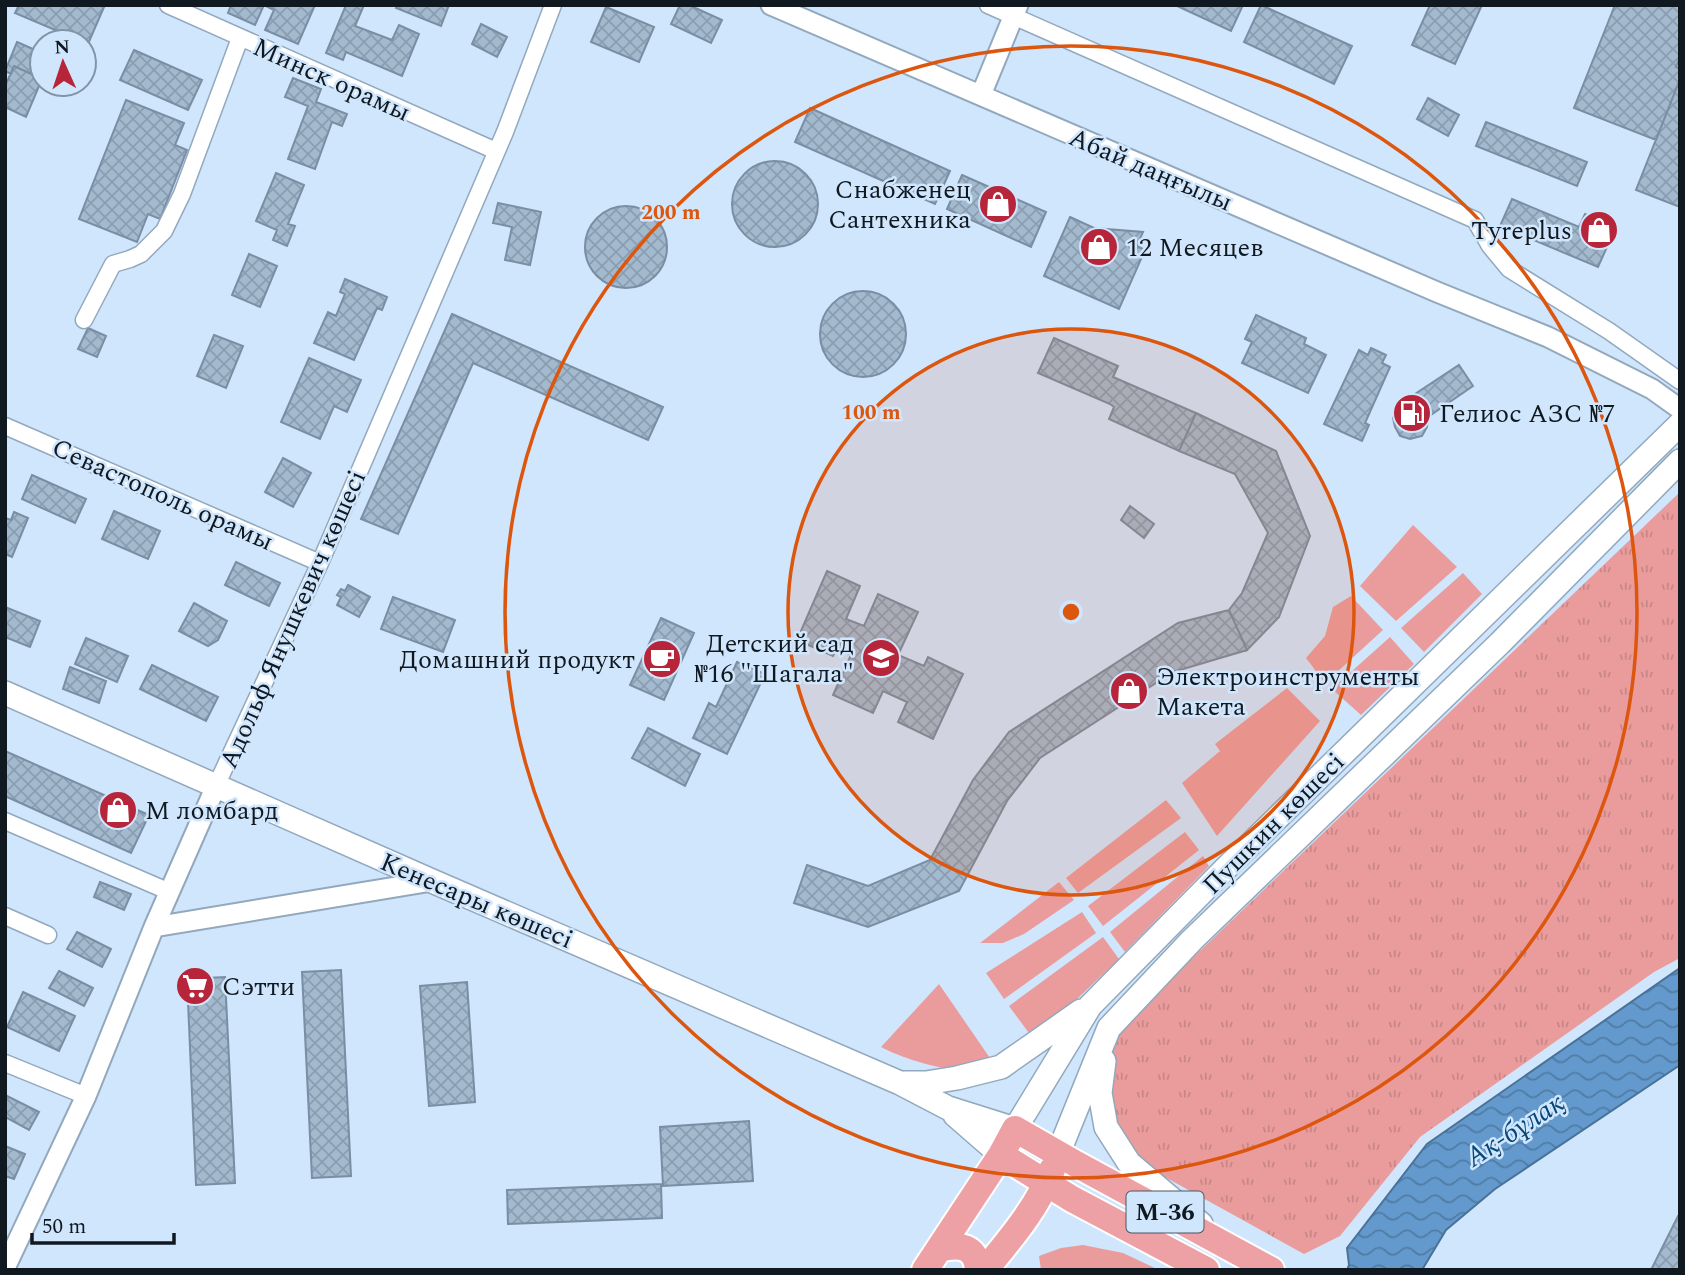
<svg xmlns="http://www.w3.org/2000/svg" width="1685" height="1275" font-family="Spectral,serif">
<style>
.green{fill:#ea9c9c}
.park{fill:url(#park-tufts)}
.water{fill:url(#water-waves);stroke:#4a7298;stroke-width:2}
.building{fill:url(#building-cross-hatch);stroke:#7a8ea3;stroke-width:2}
.lines{fill:none;stroke-linecap:round;stroke-linejoin:round}
.minor-casing{stroke:#92a8bd;stroke-width:19}
.tertiary-casing{stroke:#92a8bd;stroke-width:23}
.secondary-casing{stroke:#92a8bd;stroke-width:26}
.primary-casing{stroke:#fff;stroke-width:30}
.minor{stroke:#fff;stroke-width:16}
.tertiary{stroke:#fff;stroke-width:19}
.secondary{stroke:#fff;stroke-width:23}
.primary{stroke:#eea1a5;stroke-width:26}
.ring{fill:none;stroke:#dd560d;stroke-width:3.5}
.labels{text-anchor:middle;stroke-width:5;stroke-linejoin:round;paint-order:stroke}
.shield{fill:#d0e6fd;stroke:#4a5662;stroke-width:2}
.shield-label{font-size:24px;font-weight:bold;fill:#101820}
.street-label{font-size:26px;fill:#101820;stroke:#d0e6fd}
.poi-label{font-size:26px;fill:#101820;stroke:#d0e6fd;text-anchor:start}
.water-label{font-size:28px;font-style:italic;fill:#054677;stroke:#d0e6fd}
.centre{fill:#dd560d;stroke:#d0e6fd;stroke-width:3.5}
.ring-label{font-size:21px;text-anchor:middle;font-weight:bold;fill:#dd560d;stroke:#d0e6fd;stroke-width:5;stroke-linejoin:round;paint-order:stroke}
</style>
<defs>
<pattern id="park-tufts" width="24" height="20" patternUnits="userSpaceOnUse" patternTransform="scale(1.75)"><rect width="24" height="20" fill="#ea9c9c"/><path d="M3 7l-1-3M5 7V3M7 7l1-3M15 17l-1-3M17 17v-4M19 17l1-3" fill="none" stroke="#c88686"/></pattern>
<pattern id="water-waves" width="16" height="10" patternUnits="userSpaceOnUse" patternTransform="scale(1.75)"><rect width="16" height="10" fill="#6399cc"/><path d="M0 5q4-4 8 0t8 0" fill="none" stroke="#507ca5"/></pattern>
<pattern id="building-cross-hatch" width="8" height="8" patternUnits="userSpaceOnUse" patternTransform="scale(1.75)"><rect width="8" height="8" fill="#a3b9ce"/><path d="M0 0l8 8M0 8l8-8" fill="none" stroke="#8b9eb1"/></pattern>
</defs>
<rect width="100%" height="100%" fill="#d0e6fd"/>
<path class="green" d="M 1413,525 L 1457,567 L 1396,621 L 1360,586 Z
M 1463,573 L 1482,594 L 1424,652 L 1401,628 Z
M 1351,596 L 1383,630 L 1325,683 L 1306,658 L 1325,636 L 1333,607 Z
M 1390,637 L 1414,664 L 1361,715 L 1332,689 Z
M 1287,688 L 1320,721 L 1217,836 L 1182,783 L 1220,751 L 1215,744 Z
M 1166,800 L 1181,818 L 1078,893 L 1066,878 Z
M 1185,832 L 1199,850 L 1103,926 L 1088,906 Z
M 1203,856 L 1209,866 L 1125,952 L 1110,932 Z
M 1059,882 L 1074,900 L 1024,934 L 1003,943 L 980,943 Z
M 1082,912 L 1096,933 L 1004,999 L 986,973 Z
M 1103,937 L 1119,959 L 1034,1040 L 1009,1006 Z
M 939,984 L 992,1061 C 983,1063 973,1067 964,1069 C 945,1072 899,1057 881,1047 Z
M 1083,1245 L 1123,1253 L 1159,1270 L 1041,1270 L 1039,1256 L 1061,1248 Z"/>
<path class="park" d="M 1680,492 L 1680,958 L 1654,972 L 1420,1137 L 1340,1236 L 1304,1254 L 1136,1161 L 1106,1099 L 1115,1032 Z"/>
<path class="water" d="M 1680,968 L 1680,1065 L 1495,1189 L 1446,1230 L 1422,1270 L 1347,1270 L 1349,1265 L 1347,1248 L 1427,1144 Z"/>
<path class="building" d="M 19,5 L 98,5 L 104,7 L 88,44 L 15,13 Z
M 231,5 L 264,5 L 255,25 L 228,13 Z
M 264,5 L 315,5 L 298,44 L 265,30 L 274,10 Z
M 346,5 L 364,5 L 355,26 L 392,40 L 399,25 L 419,34 L 402,76 L 346,52 L 343,60 L 326,53 Z
M 397,5 L 449,5 L 441,26 L 396,8 Z
M 680,5 L 689,5 L 722,20 L 711,43 L 671,24 Z
M 1175,5 L 1243,5 L 1231,31 Z
M 1261,5 L 1352,46 L 1334,84 L 1244,42 Z
M 1430,5 L 1482,5 L 1455,64 L 1412,45 Z
M 1615,5 L 1680,5 L 1680,57 L 1676,67 L 1680,68 L 1680,79 L 1656,140 L 1574,108 Z
M 606,7 L 654,27 L 639,62 L 591,42 Z
M 481,24 L 507,37 L 497,57 L 472,44 Z
M 17,42 L 42,53 L 42,79 L 14,66 L 11,74 L 5,71 Z
M 134,50 L 202,80 L 188,110 L 120,80 Z
M 14,66 L 42,79 L 26,117 L 5,107 L 5,86 Z
M 293,78 L 321,89 L 316,102 L 347,114 L 342,126 L 332,122 L 315,169 L 288,159 L 308,106 L 285,97 Z
M 1680,79 L 1680,207 L 1636,190 Z
M 1428,98 L 1459,115 L 1448,136 L 1417,119 Z
M 126,100 L 184,123 L 175,145 L 187,150 L 160,219 L 148,214 L 137,242 L 79,219 Z
M 810,108 L 950,171 L 935,204 L 795,142 Z
M 1486,122 L 1587,162 L 1577,186 L 1476,146 Z
M732 204a43 43 0 1 1 86 0a43 43 0 1 1-86 0Z
M 276,173 L 304,185 L 288,224 L 295,226 L 287,246 L 273,240 L 277,230 L 256,221 Z
M 962,175 L 1046,212 L 1031,247 L 947,209 Z
M 1512,199 L 1579,227 L 1585,214 L 1616,227 L 1598,267 L 1500,226 Z
M 498,203 L 541,212 L 530,265 L 505,260 L 512,227 L 493,223 Z
M585 247a41 41 0 1 1 82 0a41 41 0 1 1-82 0Z
M 1070,217 L 1094,228 L 1143,232 L 1137,246 L 1145,250 L 1119,309 L 1044,276 Z
M 249,254 L 277,266 L 260,307 L 232,295 Z
M 345,279 L 387,297 L 382,310 L 377,308 L 354,360 L 314,343 L 328,312 L 336,316 L 345,294 L 340,292 Z
M820 334a43 43 0 1 1 86 0a43 43 0 1 1-86 0Z
M 452,314 L 663,407 L 648,440 L 473,363 L 398,534 L 361,519 Z
M 1256,315 L 1306,338 L 1304,344 L 1326,355 L 1308,393 L 1242,363 L 1252,342 L 1245,339 Z
M 88,328 L 106,336 L 97,357 L 78,349 Z
M 214,335 L 243,346 L 226,388 L 197,376 Z
M 1054,338 L 1118,366 L 1113,377 L 1196,413 L 1179,451 L 1109,419 L 1114,407 L 1110,404 L 1038,373 Z
M 1371,348 L 1386,355 L 1382,363 L 1390,367 L 1365,423 L 1369,425 L 1362,441 L 1324,424 L 1359,350 L 1368,355 Z
M 309,358 L 361,380 L 347,412 L 334,406 L 320,439 L 281,422 Z
M 1459,365 L 1473,386 L 1428,417 L 1427,427 L 1422,436 L 1410,439 L 1400,436 L 1395,427 L 1393,418 L 1400,404 Z
M 1196,413 L 1276,451 L 1310,536 L 1279,617 L 1247,650 L 1229,610 L 1242,593 L 1268,533 L 1235,474 L 1179,451 Z
M 283,458 L 311,473 L 293,507 L 265,492 Z
M 32,475 L 86,499 L 75,523 L 22,499 Z
M 1130,506 L 1154,524 L 1144,538 L 1121,520 Z
M 114,511 L 160,531 L 148,559 L 102,539 Z
M 14,512 L 28,518 L 12,557 L 5,554 L 5,518 L 11,520 Z
M 236,562 L 280,583 L 269,606 L 225,585 Z
M 827,571 L 860,586 L 846,619 L 864,626 L 878,594 L 918,612 L 898,655 L 924,666 L 928,657 L 963,674 L 933,739 L 898,722 L 907,702 L 883,691 L 873,713 L 833,695 L 851,655 L 837,648 L 833,656 L 797,640 Z
M 348,585 L 370,597 L 359,617 L 337,605 L 341,597 L 337,595 L 341,589 L 345,591 Z
M 393,597 L 455,620 L 443,652 L 381,629 Z
M 194,603 L 227,621 L 218,640 L 208,646 L 179,631 Z
M 5,607 L 40,621 L 30,647 L 5,637 Z
M 1229,610 L 1247,650 L 1173,672 L 1040,758 L 1007,801 L 959,891 L 868,927 L 794,903 L 807,865 L 868,886 L 930,860 L 973,780 L 1009,732 L 1178,623 Z
M 661,618 L 694,633 L 664,700 L 630,685 Z
M 86,638 L 128,656 L 117,682 L 75,664 Z
M 737,662 L 765,674 L 727,754 L 693,738 L 709,703 L 716,707 Z
M 152,665 L 218,697 L 206,721 L 140,689 Z
M 70,667 L 106,681 L 99,703 L 63,689 Z
M 648,728 L 700,754 L 685,786 L 632,758 Z
M 5,751 L 149,815 L 131,853 L 5,796 Z
M 100,882 L 131,894 L 124,910 L 94,897 Z
M 77,932 L 111,949 L 102,967 L 67,949 Z
M 341,970 L 351,1176 L 312,1178 L 302,972 Z
M 59,971 L 93,988 L 84,1006 L 49,988 Z
M 225,977 L 235,1183 L 196,1185 L 187,979 Z
M 467,982 L 475,1102 L 429,1106 L 420,986 Z
M 23,992 L 75,1016 L 59,1051 L 7,1027 Z
M 5,1095 L 39,1112 L 29,1130 L 5,1117 Z
M 749,1121 L 753,1181 L 663,1186 L 660,1127 Z
M 5,1146 L 25,1154 L 14,1179 L 5,1176 Z
M 661,1184 L 662,1218 L 508,1224 L 507,1190 Z
M 1678,1216 L 1680,1217 L 1680,1270 L 1651,1270 Z"/>
<g class="lines">
<defs>
<path id="minor" d="M 168,5 L 496,151
M 988,5 L 1475,220 L 1490,246 L 1509,269 L 1609,331 L 1680,381
M 84,320 L 113,264 L 130,259 L 141,254 L 164,231 L 182,194 L 240,38
M 5,426 L 320,563
M 216,786 L 320,563 L 505,132 L 553,5
M 5,821 L 170,892
M 5,916 L 48,935
M 5,1063 L 86,1096"/>
<path id="tertiary" d="M 771,5 L 1437,292 L 1548,337 L 1652,389 L 1680,409
M 981,95 L 1018,5
M 154,927 L 432,881
M 5,1268 L 86,1096 L 154,927 L 216,786"/>
<path id="secondary" d="M 5,693 L 432,881 L 900,1083 L 948,1108 L 1015,1129 L 1090,1006 L 1223,871 L 1680,424
M 1104,1061 L 1100,1093 L 1106,1127 L 1129,1163 L 1201,1224
M 904,1083 L 926,1083 L 957,1078 L 1001,1067 L 1081,1011
M 955,1115 L 1001,1155
M 1058,1154 L 1109,1028 L 1192,940 L 1500,643 L 1680,461"/>
<path id="primary" d="M 1001,1155 L 1072,1199 L 1206,1270
M 939,1249 C 959,1244 976,1245 978,1270
M 925,1270 L 1001,1155 L 1015,1129 L 1076,1164 L 1271,1270
M 985,1270 C 1011,1238 1037,1208 1052,1170"/>
</defs>
<use href="#minor" class="minor-casing"/>
<use href="#tertiary" class="tertiary-casing"/>
<use href="#secondary" class="secondary-casing"/>
<use href="#primary" class="primary-casing"/>
<use href="#minor" class="minor"/>
<use href="#tertiary" class="tertiary"/>
<use href="#secondary" class="secondary"/>
<use href="#primary" class="primary"/>
</g>
<circle cx="1071" cy="612" r="283" fill="#dd560d" fill-opacity=".12"/>
<g class="ring">
<circle cx="1071" cy="612" r="283"/>
<circle cx="1071" cy="612" r="566"/>
</g>
<defs>
<symbol id="shop-disc" viewBox="-11 -11 22 22"><circle r="9.5" fill="#b7253a" stroke="#d0e6fd"/><path d="M-5-2.5h2.3a2.7 3.5 0 0 1 5.4 0H5L5.5 6h-11ZM-1.5-2.5h3a1.5 2.3 0 0 0-3 0Z" fill="#fff"/></symbol>
<symbol id="fuel-disc" viewBox="-11 -11 22 22"><circle r="9.5" fill="#b7253a" stroke="#d0e6fd"/><path d="M-5.5-6h7V0h2V4h1.3V-2.5L3-4.5l.8-.8L6-3V5H2.5V1h-1V6h-7ZM-4.2-4.7v3.2H.2V-4.7Z" fill="#fff"/></symbol>
<symbol id="school-disc" viewBox="-11 -11 22 22"><circle r="9.5" fill="#b7253a" stroke="#d0e6fd"/><path d="M0-5L7-2L0 1L-7-2ZM-4 1L0 2.5L4 1V4Q0 6-4 4Z" fill="#fff"/></symbol>
<symbol id="cafe-disc" viewBox="-11 -11 22 22"><circle r="9.5" fill="#b7253a" stroke="#d0e6fd"/><path d="M-5.5-4.5H6V0H3Q3 3.5 0 3.5H-2.5Q-5.5 3.5-5.5 0ZM3-3.2v2h1.7v-2ZM-6 4.5H4V6H-6Z" fill="#fff"/></symbol>
<symbol id="supermarket-disc" viewBox="-11 -11 22 22"><circle r="9.5" fill="#b7253a" stroke="#d0e6fd"/><path d="M-6-5.5h2.5l.6 2H6L4.5 2H-2.5L-4.4-4H-6ZM-1.5 3.2a1.3 1.3 0 1 0 .1 0ZM3 3.2a1.3 1.3 0 1 0 .1 0Z" fill="#fff"/></symbol>
</defs>
<g fill-rule="evenodd">
<use href="#shop-disc" x="976" y="182" width="44" height="44"/>
<use href="#shop-disc" x="1577" y="208" width="44" height="44"/>
<use href="#shop-disc" x="1077" y="225" width="44" height="44"/>
<use href="#fuel-disc" x="1390" y="391" width="44" height="44"/>
<use href="#school-disc" x="859" y="636" width="44" height="44"/>
<use href="#cafe-disc" x="640" y="637" width="44" height="44"/>
<use href="#shop-disc" x="1107" y="669" width="44" height="44"/>
<use href="#shop-disc" x="96" y="788" width="44" height="44"/>
<use href="#supermarket-disc" x="173" y="964" width="44" height="44"/>
</g>
<g class="labels">
<rect class="shield" x="1126.5" y="1191.5" width="77" height="41" rx="5"/>
<g class="shield-label">
<text x="1165" y="1220">M-36</text>
</g>
<g class="street-label">
<text transform="translate(332 79) rotate(24)" y="9">Минск орамы</text>
<text transform="translate(1151 169) rotate(23)" y="9">Абай даңғылы</text>
<text transform="translate(163 494) rotate(24)" y="9">Севастополь орамы</text>
<text transform="translate(292 619) rotate(-66)" y="9">Адольф Янушкевич көшесі</text>
<text transform="translate(1273 823) rotate(-45)" y="9">Пушкин көшесі</text>
<text transform="translate(477 900) rotate(23)" y="9">Кенесары көшесі</text>
</g>
<g class="poi-label">
<text x="971" y="198" text-anchor="end">Снабженец<tspan x="971" dy="30">Сантехника</tspan></text>
<text x="1572" y="239" text-anchor="end">Tyreplus</text>
<text x="1126" y="256">12 Месяцев</text>
<text x="1439" y="422">Гелиос АЗС №7</text>
<text x="854" y="652" text-anchor="end">Детский сад<tspan x="854" dy="30">№16 "Шагала"</tspan></text>
<text x="635" y="668" text-anchor="end">Домашний продукт</text>
<text x="1156" y="685">Электроинструменты<tspan x="1156" dy="30">Макета</tspan></text>
<text x="145" y="819">М ломбард</text>
<text x="222" y="995">Сэтти</text>
</g>
<g class="water-label">
<text transform="translate(1514 1129) rotate(-33)" y="10">Ақ-бұлақ</text>
</g>
</g>
<circle cx="1071" cy="612" r="10" class="centre"/>
<g class="ring-label">
<text x="671" y="219">200 m</text>
<text x="871" y="419">100 m</text>
</g>
<rect width="1685" height="1275" fill="none" stroke="#101820" stroke-width="14"/>
<g transform="translate(63 63) rotate(357)"><circle r="33" fill="#d0e6fd" stroke="#8394a5" stroke-width="2"/>
<path d="M0-5L12 26L0 18L-12 26Z" fill="#b7253a"/>
<text y="-10" font-size="19" font-weight="bold" text-anchor="middle" fill="#101820">N</text>
</g>
<path d="M32 1233v10h142v-10" fill="none" stroke="#101820" stroke-width="3.5"/>
<text x="42" y="1233" font-size="21" fill="#101820" stroke="#d0e6fd" stroke-width="5" paint-order="stroke">50 m</text>
</svg>
